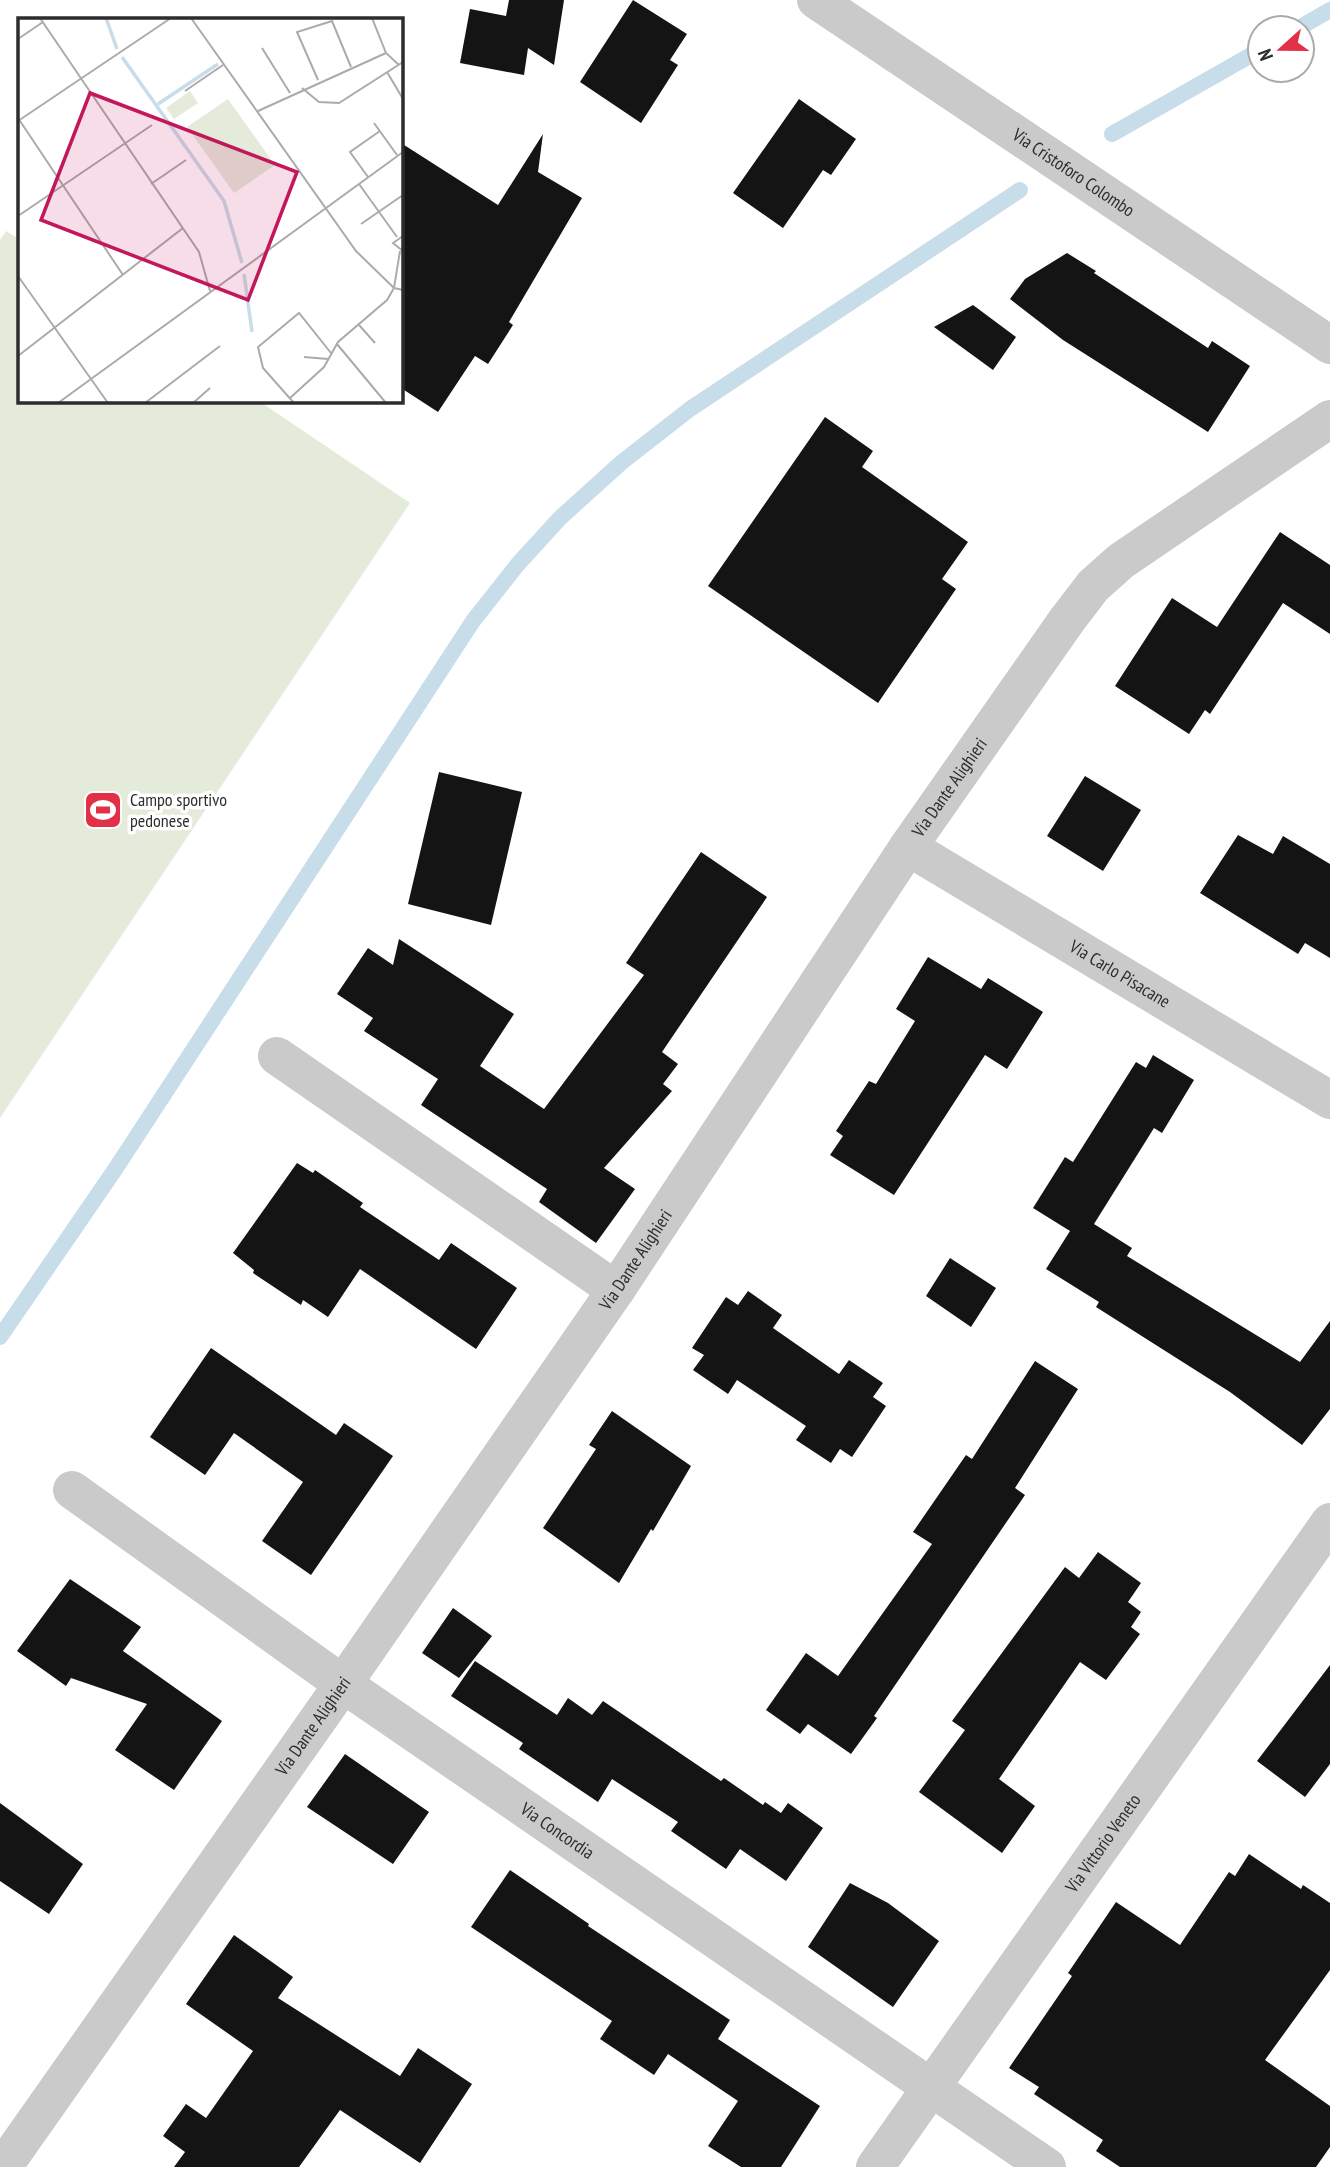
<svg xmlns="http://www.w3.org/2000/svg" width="1330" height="2167" font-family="'PT Sans Narrow',sans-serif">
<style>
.green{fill:#e4ebdb}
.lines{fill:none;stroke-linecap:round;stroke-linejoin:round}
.stream{stroke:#c7deea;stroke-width:16}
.building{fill:#141414}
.minor{stroke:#cacaca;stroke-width:38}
.labels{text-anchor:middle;stroke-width:7;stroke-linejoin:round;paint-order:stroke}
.street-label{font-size:18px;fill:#2d2d2d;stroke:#fff}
.poi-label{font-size:18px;fill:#2d2d2d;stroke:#fff;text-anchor:start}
.inset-river{fill:none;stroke:#c7deea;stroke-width:3.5}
.inset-road{fill:none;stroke:#ababab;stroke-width:2}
.view{fill:#c2185b;fill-opacity:0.15;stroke:#c2185b;stroke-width:3.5}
.inset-edge{fill:none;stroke:#2d2d2d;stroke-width:3.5}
</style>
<rect width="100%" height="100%" fill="#fff"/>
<path class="green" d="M 6,231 L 19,239 L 19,401 L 259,401 L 410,503 L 0,1118 L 0,240 Z"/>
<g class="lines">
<path class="stream" d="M 1299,28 L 1330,10
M 1112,134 L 1260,50
M 0,1337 L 116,1168 L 473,621 L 518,564 L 560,518 L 622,462 L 690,409 L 1020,190"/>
</g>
<path class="building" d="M 509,0 L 564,0 L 554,65 L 528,48 L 524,75 L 460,63 L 470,9 L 506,16 Z
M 633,0 L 687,34 L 670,60 L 678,65 L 641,123 L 580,82 Z
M 799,99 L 856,139 L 831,175 L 823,170 L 783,228 L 733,193 Z
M 543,134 L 538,172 L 582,198 L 509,322 L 513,325 L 488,364 L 475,356 L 438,412 L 401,388 L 401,143 L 498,205 Z
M 1067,253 L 1096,271 L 1094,273 L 1208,348 L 1212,341 L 1250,366 L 1208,432 L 1063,340 L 1010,299 L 1025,279 Z
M 973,305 L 1016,337 L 993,370 L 934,327 Z
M 825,417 L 873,451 L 862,467 L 968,542 L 942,579 L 956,589 L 878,703 L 708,586 Z
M 1280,532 L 1330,565 L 1330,634 L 1283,603 L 1210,714 L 1205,710 L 1189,734 L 1115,686 L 1172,598 L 1217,627 Z
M 439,772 L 522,792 L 491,925 L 408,904 Z
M 1085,776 L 1141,810 L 1103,871 L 1047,836 Z
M 1238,835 L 1273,854 L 1283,836 L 1330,864 L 1330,958 L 1305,943 L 1298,954 L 1200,893 Z
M 701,852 L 767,897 L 662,1052 L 678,1064 L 663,1084 L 672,1091 L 604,1168 L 635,1189 L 596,1243 L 539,1202 L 547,1189 L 421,1105 L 438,1079 L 364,1031 L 373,1018 L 337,994 L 368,948 L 393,965 L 399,939 L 514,1014 L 480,1066 L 544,1109 L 644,975 L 626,963 Z
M 928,957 L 981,989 L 988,978 L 1043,1012 L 1007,1069 L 985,1055 L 894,1195 L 830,1155 L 843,1136 L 836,1131 L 869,1081 L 876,1084 L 915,1021 L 896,1009 Z
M 1153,1055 L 1194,1080 L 1162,1133 L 1154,1128 L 1094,1224 L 1132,1248 L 1127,1256 L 1300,1362 L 1330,1321 L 1330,1409 L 1302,1445 L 1230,1392 L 1096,1307 L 1099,1302 L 1046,1269 L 1070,1231 L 1033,1208 L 1065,1157 L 1073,1162 L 1136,1062 L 1146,1068 Z
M 297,1163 L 313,1173 L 315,1170 L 363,1203 L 360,1207 L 439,1260 L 451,1243 L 517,1288 L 476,1349 L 360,1269 L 328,1317 L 303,1300 L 301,1305 L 253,1273 L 254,1270 L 233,1253 Z
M 950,1258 L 996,1288 L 971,1327 L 926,1296 Z
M 748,1291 L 782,1315 L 773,1328 L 839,1374 L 849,1360 L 883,1383 L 873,1397 L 886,1406 L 852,1457 L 840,1449 L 831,1463 L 796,1440 L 806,1426 L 737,1380 L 728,1394 L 693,1370 L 704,1355 L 692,1348 L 726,1297 L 738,1305 Z
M 211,1348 L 336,1435 L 344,1423 L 393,1456 L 311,1575 L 262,1541 L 303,1482 L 234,1433 L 205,1475 L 150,1437 Z
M 1035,1361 L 1078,1389 L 1015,1488 L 1025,1495 L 874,1716 L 877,1718 L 851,1754 L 808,1724 L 800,1734 L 766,1710 L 806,1653 L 838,1676 L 932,1544 L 913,1532 L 966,1455 L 972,1459 Z
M 612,1411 L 691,1466 L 653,1531 L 651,1529 L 619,1583 L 543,1528 L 596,1449 L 589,1445 Z
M 1098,1552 L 1141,1583 L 1128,1602 L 1141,1612 L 1131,1627 L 1140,1634 L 1106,1680 L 1080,1662 L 999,1779 L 1035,1806 L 1002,1853 L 919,1792 L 965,1730 L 952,1721 L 1065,1567 L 1079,1578 Z
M 70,1579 L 141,1627 L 123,1651 L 222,1721 L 174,1790 L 115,1750 L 147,1704 L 71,1678 L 66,1686 L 17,1651 Z
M 453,1608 L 492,1636 L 459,1678 L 422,1653 Z
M 475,1661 L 557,1715 L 568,1698 L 592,1715 L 603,1701 L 721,1781 L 724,1778 L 763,1805 L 765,1802 L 781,1813 L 788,1803 L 823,1828 L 786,1881 L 740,1849 L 726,1869 L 671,1831 L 678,1822 L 612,1779 L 598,1802 L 519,1749 L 523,1743 L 451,1696 Z
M 1330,1665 L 1330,1764 L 1305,1797 L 1257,1761 Z
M 345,1754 L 429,1812 L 393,1864 L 307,1807 Z
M 0,1803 L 83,1864 L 49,1914 L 0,1881 Z
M 1249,1854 L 1301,1889 L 1303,1885 L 1330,1903 L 1330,1970 L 1265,2060 L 1330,2106 L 1330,2147 L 1316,2167 L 1120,2167 L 1096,2151 L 1103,2140 L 1034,2094 L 1039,2087 L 1009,2068 L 1072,1976 L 1068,1973 L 1116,1902 L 1180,1945 L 1229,1872 L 1235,1876 Z
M 510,1870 L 589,1924 L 588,1926 L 730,2020 L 718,2039 L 820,2106 L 781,2167 L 741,2167 L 708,2146 L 738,2101 L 668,2054 L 654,2075 L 600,2039 L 612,2021 L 471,1927 Z
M 850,1883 L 888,1903 L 939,1941 L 893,2007 L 808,1947 Z
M 234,1935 L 293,1977 L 278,1998 L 400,2076 L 418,2048 L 472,2084 L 420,2163 L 340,2110 L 299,2167 L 174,2167 L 185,2152 L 163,2136 L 186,2104 L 206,2118 L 253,2051 L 186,2004 Z"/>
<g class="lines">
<g class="minor">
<path id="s1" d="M 816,0 L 1330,345"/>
<path id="s2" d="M 908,847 L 1330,1100"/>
<path d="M 277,1056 L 616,1290"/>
<path id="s3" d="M 72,1490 L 343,1684 L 1047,2167"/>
<path id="s4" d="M 3,2167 L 343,1684 L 616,1290 L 908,847 L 1067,620 L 1093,586 L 1121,561 L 1330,419"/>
<path id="s5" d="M 875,2167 L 1330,1522"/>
</g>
</g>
<defs>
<symbol id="stadium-square" viewBox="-11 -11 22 22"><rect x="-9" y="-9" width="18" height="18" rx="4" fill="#e23147" stroke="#fff"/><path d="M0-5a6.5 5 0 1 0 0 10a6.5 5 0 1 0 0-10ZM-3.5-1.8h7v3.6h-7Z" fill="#fff"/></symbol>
</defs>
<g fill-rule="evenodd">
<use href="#stadium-square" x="81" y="788" width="44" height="44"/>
</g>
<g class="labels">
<g class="street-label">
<text dy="6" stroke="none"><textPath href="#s1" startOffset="310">Via Cristoforo Colombo</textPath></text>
<text dy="6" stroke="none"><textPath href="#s4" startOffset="1673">Via Dante Alighieri</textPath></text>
<text dy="6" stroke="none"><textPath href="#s2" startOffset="247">Via Carlo Pisacane</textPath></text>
<text dy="6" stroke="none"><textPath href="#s4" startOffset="1106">Via Dante Alighieri</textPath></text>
<text dy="6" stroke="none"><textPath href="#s4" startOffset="539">Via Dante Alighieri</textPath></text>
<text dy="6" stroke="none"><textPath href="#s3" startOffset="593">Via Concordia</textPath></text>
<text dy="6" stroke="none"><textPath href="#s5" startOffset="396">Via Vittorio Veneto</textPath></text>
</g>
<g class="poi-label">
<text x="130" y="806">Campo sportivo<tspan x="130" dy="21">pedonese</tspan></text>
</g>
</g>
<g transform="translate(18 18)">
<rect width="385" height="385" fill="#fff"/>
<path d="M 172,73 L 180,85 L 156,101 L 148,90 ZM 210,81 L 257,147 L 216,175 L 169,109 Z" fill="#e4ebdb"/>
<path class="inset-river" d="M 88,0 L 99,31M 104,39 L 206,183 L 224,245M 140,86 L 200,46M 226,256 L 234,314"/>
<path class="inset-road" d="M 22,0 L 181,234 L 192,273M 173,0 L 338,233 L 376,270 L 385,272M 354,0 L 368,35 L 381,47M 0,21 L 25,4M 244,30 L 272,75M 369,54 L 385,81M 300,62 L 279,14 L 314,3 L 333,49M 284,70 L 301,84 L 321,85 L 385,44M 167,73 L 205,47M 240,93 L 368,35M 0,100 L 105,257M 0,103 L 153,0M 356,105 L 379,137M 350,159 L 332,134 L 362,113M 133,166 L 168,142M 341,166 L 379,219M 0,198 L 134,107M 343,206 L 385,177M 385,218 L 375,225 L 385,233M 0,258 L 90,385M 341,307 L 357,325M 319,326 L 368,385M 0,338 L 165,210M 286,339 L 310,341M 272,380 L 306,349 L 320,324 L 369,282 L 376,270 L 382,233M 40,385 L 385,134M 127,385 L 202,328M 175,385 L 192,370M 276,385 L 245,350 L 240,329 L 281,295 L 313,335"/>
<path class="view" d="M 72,75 L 279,154 L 230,282 L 23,202 Z"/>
<rect width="385" height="385" class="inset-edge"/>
</g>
<g transform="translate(1281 49) rotate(249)"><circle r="33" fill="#ffffff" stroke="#ababab" stroke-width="2"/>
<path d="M0-5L12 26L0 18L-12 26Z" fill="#e23147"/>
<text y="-10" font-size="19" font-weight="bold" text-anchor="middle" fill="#2d2d2d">N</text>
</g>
</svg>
